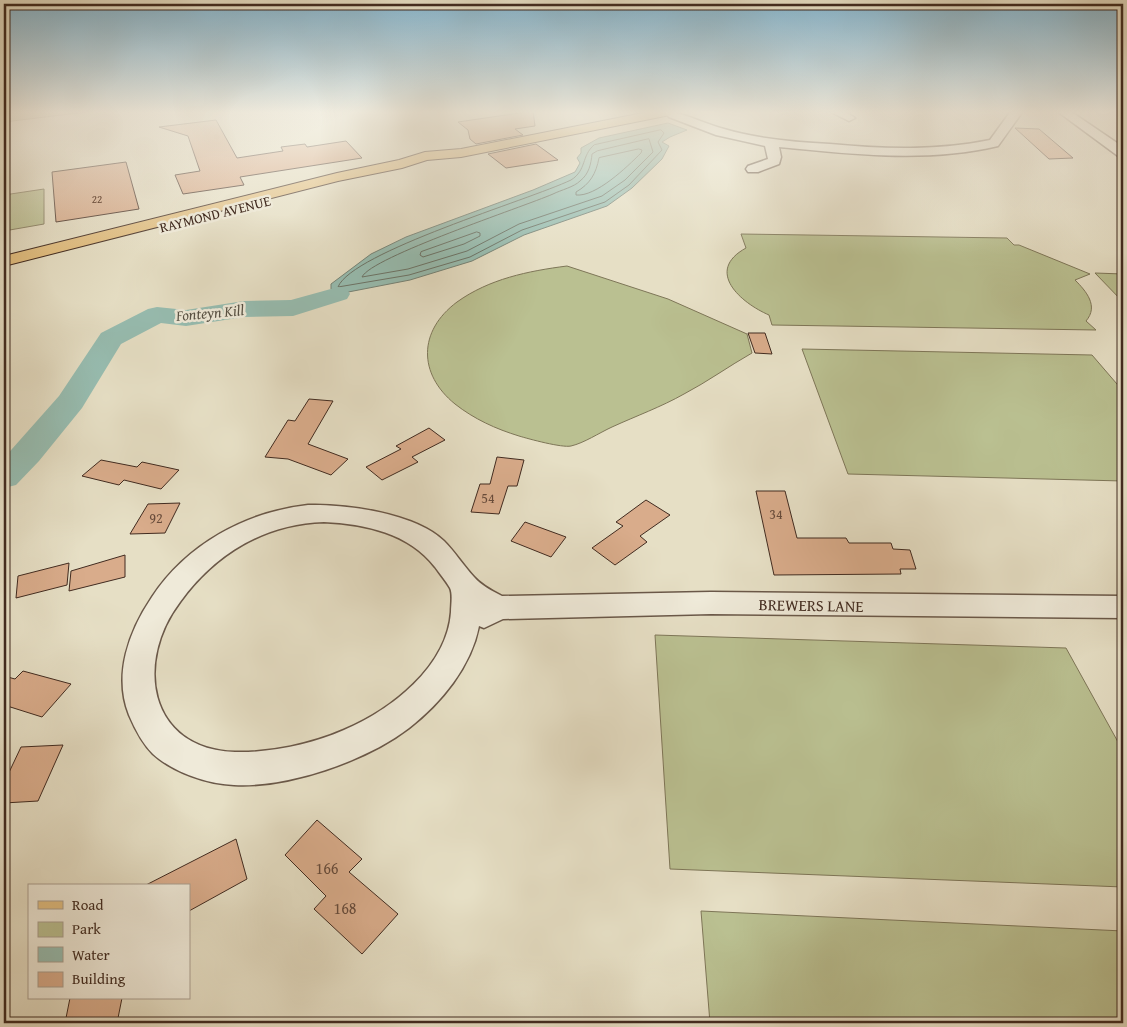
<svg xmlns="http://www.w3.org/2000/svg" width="1127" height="1027" font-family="'Gentium Book Plus',serif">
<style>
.green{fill:#bac091;stroke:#7e7658}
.water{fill:#97bdb1;stroke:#758377}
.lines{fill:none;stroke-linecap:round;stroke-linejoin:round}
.shore{stroke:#6c7468;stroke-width:1}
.river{fill:#97bdb1;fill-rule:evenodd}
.building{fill:#d9ac8b;stroke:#412b20}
.minor-casing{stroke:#6a5849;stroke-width:3}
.major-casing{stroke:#412b20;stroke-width:2}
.minor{fill:#efead9;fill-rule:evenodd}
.major{fill:#e3c082;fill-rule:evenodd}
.labels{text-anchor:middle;stroke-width:5;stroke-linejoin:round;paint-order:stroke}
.far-number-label{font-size:11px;fill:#674b3b}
.far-street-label{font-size:14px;fill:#412b20;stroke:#efead9}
.number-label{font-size:14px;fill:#674b3b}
.far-water-label{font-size:15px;font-style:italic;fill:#565044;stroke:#efead9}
.street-label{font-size:16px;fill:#412b20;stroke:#efead9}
.near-number-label{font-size:16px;fill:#674b3b}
</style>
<rect width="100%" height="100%" fill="#e6dfc5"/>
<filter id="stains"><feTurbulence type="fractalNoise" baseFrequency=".004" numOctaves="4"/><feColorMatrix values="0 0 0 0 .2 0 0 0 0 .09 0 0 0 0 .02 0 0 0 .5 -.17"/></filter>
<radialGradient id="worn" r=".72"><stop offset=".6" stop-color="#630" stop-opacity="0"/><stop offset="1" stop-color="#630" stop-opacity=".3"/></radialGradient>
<path class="green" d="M 4,111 L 94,111 L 4,122 Z
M 44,189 L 44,224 L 4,231 L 4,195 Z
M 741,234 L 1007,238 L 1014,245 L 1019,245 L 1090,274 L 1075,280 C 1086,291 1099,306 1086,321 L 1096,330 L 772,325 L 769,315 C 741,303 704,271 746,248 Z
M 567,266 L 668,299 L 747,334 L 752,353 C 729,366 707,382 684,394 C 661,407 636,416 612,427 C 599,433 584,443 571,446 C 562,448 529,439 519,436 C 496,429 474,419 455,404 C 418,374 418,331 457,302 C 489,279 528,271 567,266 Z
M 1095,273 L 1123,274 L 1123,302 Z
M 802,349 L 1092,355 L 1123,391 L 1123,481 L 848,474 Z
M 655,635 L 1066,648 L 1123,751 L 1123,887 L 670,869 Z
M 701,911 L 1123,931 L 1123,1023 L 710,1023 Z"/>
<path class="water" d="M 668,123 L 687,130 L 670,137 L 662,142 L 669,146 L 662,159 L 632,188 L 607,206 L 524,235 L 472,261 L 410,280 L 338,294 L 331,289 L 331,284 L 371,254 L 406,237 L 533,190 L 575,172 L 580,163 L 577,158 L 581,153 L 581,148 L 599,138 Z"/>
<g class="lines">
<path class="shore" d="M 661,130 L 664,133 L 658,142 L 662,150 L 629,185 L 605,202 L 522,230 L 470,257 L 409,275 L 338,287 C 352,252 529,200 571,180 C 587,170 581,156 594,145 Z
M 649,139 L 653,152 L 625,180 L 602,196 L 519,224 L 467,251 L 408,269 L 362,277 C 371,257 523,207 553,194 C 561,190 574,187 580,181 C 589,174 591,164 592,154 L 597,151 Z
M 639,149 L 642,150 L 641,153 C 627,167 596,197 576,195 L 576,192 C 590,184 596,174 599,158 Z
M 477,232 L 480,233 L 480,236 L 464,244 L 423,257 L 420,255 L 421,252 Z"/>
<path class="river" d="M 338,287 L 347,289 L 350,294 L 347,299 L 293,316 L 244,317 L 186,326 L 161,323 L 121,344 L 82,408 L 39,461 L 16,485 L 4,488 L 4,458 L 59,396 L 101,333 L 148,309 L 157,307 L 186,310 L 244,301 L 291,300 Z"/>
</g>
<path class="building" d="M 533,111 L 535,126 L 515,129 L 523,135 L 476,144 L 470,139 L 468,130 L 458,122 Z
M 216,120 L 237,158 L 283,151 L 281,147 L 305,144 L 307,147 L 346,141 L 362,158 L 240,177 L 244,185 L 183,194 L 175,175 L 200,171 L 188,136 L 159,127 Z
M 1015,128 L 1039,129 L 1073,158 L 1049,159 Z
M 536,144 L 558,160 L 506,168 L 488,154 Z
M 126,162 L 139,209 L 56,222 L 52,172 Z
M 748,333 L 765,333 L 772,354 L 755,353 Z
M 309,399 L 333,401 L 308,444 L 348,459 L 331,475 L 288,459 L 265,457 L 288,420 L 295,421 Z
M 429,428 L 445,440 L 412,457 L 418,462 L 382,480 L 366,467 L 401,449 L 396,446 Z
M 497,457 L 524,460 L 517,486 L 508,486 L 499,514 L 471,512 L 480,484 L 490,484 Z
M 101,460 L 137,467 L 142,462 L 179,470 L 161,489 L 124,480 L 119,485 L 82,476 Z
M 756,491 L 785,491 L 797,538 L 846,538 L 849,543 L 891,543 L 893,549 L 910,550 L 916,569 L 900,569 L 901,574 L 774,575 Z
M 646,500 L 670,515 L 640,536 L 647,542 L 615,565 L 592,548 L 623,526 L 616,522 Z
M 180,503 L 165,533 L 130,534 L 148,504 Z
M 525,522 L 566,537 L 551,557 L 511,541 Z
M 125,555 L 125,577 L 69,591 L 71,571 Z
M 69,563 L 67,585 L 16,598 L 18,576 Z
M 23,671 L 71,684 L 42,717 L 4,705 L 4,676 L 15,679 Z
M 63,745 L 38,801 L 4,803 L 4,783 L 21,747 Z
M 317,820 L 362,859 L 349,872 L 398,914 L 362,954 L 314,909 L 326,896 L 285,855 Z
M 236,839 L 247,879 L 189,911 L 189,886 L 144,886 Z
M 70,998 L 122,998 L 117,1023 L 65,1023 Z"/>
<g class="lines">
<defs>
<path id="minor" d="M 829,111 L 844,111 L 855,118 L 849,121 Z
M 1011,111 L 1023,111 L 998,146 C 927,163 851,154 779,147 L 781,157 L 779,164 L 758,172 L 748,172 L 746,169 L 748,166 L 768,159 L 765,146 L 716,135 L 669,117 L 667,115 L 673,112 C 690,116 706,124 724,129 C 758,139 794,142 830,144 C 883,149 937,151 990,140 Z
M 1057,111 L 1070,111 L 1123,147 L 1123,157 L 1118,156 Z
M 308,505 C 346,504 415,513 444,541 C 455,552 463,565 474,577 C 481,585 492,591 502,596 L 711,592 L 1123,596 L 1123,618 L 711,614 L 503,619 L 484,628 L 479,626 C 471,667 441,703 409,728 C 366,761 288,788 234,785 C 207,784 173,772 153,754 C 142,743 135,729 129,715 C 113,675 129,631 152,597 C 187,544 246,512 308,505 ZM 324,522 C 365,524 409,533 435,567 C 440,574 446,581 450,588 C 453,594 451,605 451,612 C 447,667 391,710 344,730 C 312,744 270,753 235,752 C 147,749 135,661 180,602 C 215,554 264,524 324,522 Z"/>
<path id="major" d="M 653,111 L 676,111 L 670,115 L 461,157 L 427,160 L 402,168 L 338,181 L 4,266 L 4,256 L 337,173 L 399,160 L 425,152 L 461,149 Z"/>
</defs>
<use href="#minor" class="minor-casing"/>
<use href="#major" class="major-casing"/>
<use href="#minor" class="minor"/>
<use href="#major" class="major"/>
</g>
<linearGradient id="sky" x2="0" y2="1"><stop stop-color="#87b8d2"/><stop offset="0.44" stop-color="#f4f1e5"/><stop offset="1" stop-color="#f4f1e5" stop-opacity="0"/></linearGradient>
<rect width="1127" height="255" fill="url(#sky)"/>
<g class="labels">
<g class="far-number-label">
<text x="97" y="203">22</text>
</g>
<g class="far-street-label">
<text transform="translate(215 214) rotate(-14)" y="5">RAYMOND AVENUE</text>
</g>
<g class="number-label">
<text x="488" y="503">54</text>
<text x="776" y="519">34</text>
<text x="156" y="523">92</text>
</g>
<g class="far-water-label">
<text transform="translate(210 313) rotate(-5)" y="5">Fonteyn Kill</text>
</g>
<g class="street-label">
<text transform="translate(811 605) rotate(1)" y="6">BREWERS LANE</text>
</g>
<g class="near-number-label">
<text x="327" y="874">166</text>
<text x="345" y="914">168</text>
</g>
</g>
<rect width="1127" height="1027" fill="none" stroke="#e6dfc5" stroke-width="20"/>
<rect x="5" y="5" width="1117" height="1017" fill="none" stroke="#412b20" stroke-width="2.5"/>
<rect x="10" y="10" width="1107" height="1007" fill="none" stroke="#412b20"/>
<rect x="28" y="884" width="162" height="115" fill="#efead9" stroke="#a99e8f"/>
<rect x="38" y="901" width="25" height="8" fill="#e3c082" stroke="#a99e8f"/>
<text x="72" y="910" font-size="15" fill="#412b20">Road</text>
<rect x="38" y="922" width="25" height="15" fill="#bac091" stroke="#a99e8f"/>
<text x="72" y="934" font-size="15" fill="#412b20">Park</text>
<rect x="38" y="947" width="25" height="15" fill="#97bdb1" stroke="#a99e8f"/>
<text x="72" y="960" font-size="15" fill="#412b20">Water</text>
<rect x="38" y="972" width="25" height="15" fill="#d9ac8b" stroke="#a99e8f"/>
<text x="72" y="984" font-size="15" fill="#412b20">Building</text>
<rect width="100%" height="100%" filter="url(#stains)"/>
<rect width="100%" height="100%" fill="url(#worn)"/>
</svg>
